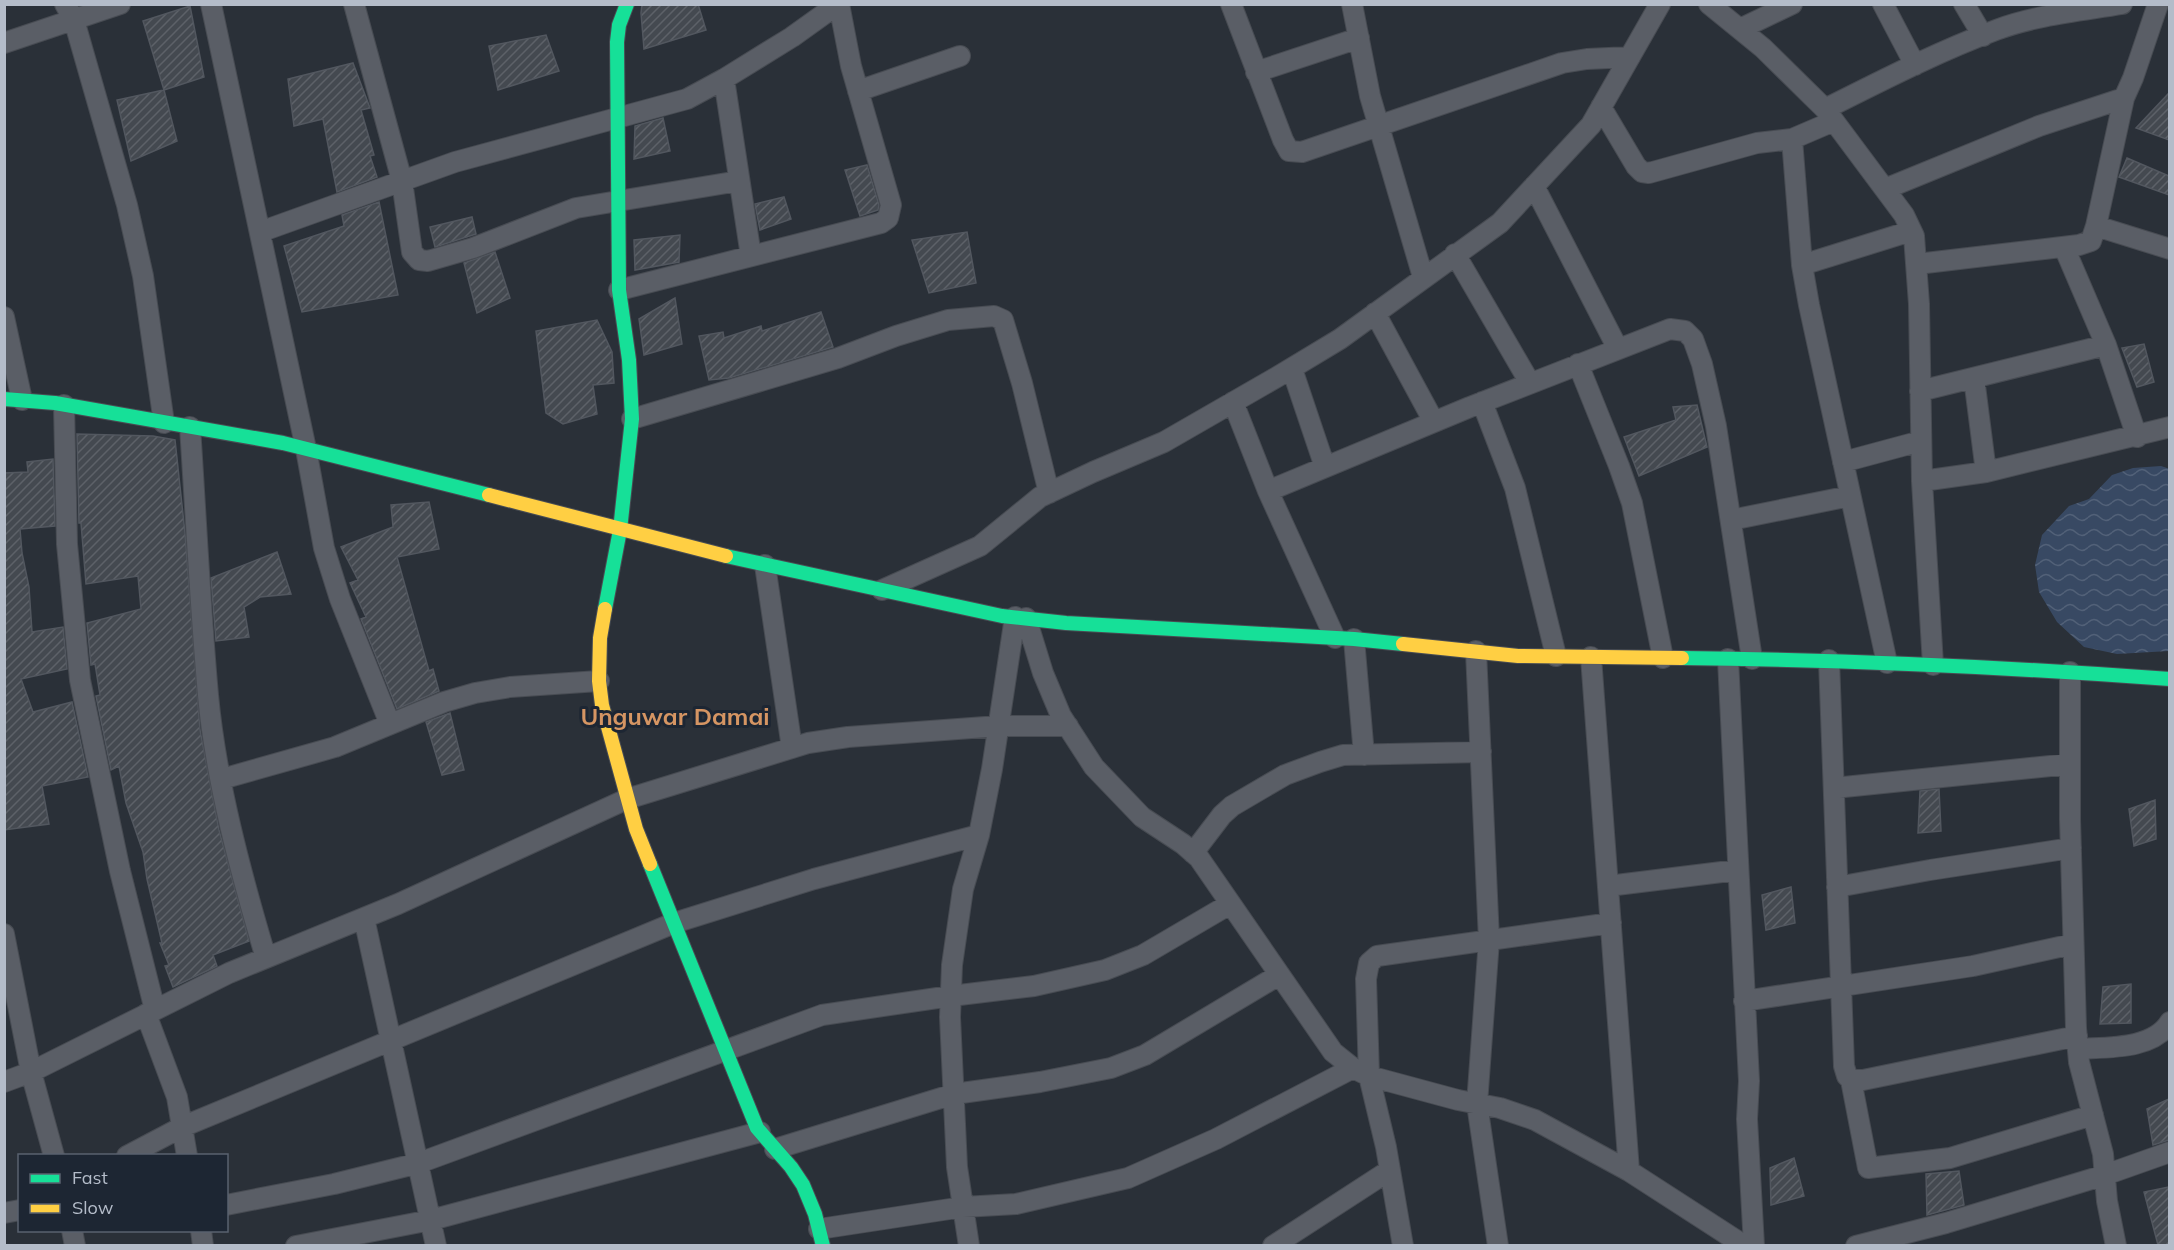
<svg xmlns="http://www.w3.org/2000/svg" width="2174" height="1250" font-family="Mulish,sans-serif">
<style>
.water{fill:url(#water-waves)}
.building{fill:url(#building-hatch);stroke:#52575f;stroke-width:1.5}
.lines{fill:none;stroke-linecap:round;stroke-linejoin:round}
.street-casing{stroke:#484c53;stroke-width:22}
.fast-casing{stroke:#484c53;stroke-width:16}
.slow-casing{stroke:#484c53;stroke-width:16}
.street{stroke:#5a5e66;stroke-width:20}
.fast{stroke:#16e098;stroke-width:14}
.slow{stroke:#ffcf43;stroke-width:14}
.labels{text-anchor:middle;stroke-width:6;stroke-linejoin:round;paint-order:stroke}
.district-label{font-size:24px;font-weight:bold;fill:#d59563;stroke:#1d2633}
</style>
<defs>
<pattern id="water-waves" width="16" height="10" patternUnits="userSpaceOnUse" patternTransform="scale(1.5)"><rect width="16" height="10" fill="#384963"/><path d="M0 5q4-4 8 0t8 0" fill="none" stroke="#526178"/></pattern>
<pattern id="building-hatch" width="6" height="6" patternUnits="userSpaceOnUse" patternTransform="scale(1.5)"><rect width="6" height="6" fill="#444950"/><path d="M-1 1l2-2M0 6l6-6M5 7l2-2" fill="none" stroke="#5d6168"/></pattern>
</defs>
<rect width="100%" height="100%" fill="#2a3038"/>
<path class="water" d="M 2161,466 L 2170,469 L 2169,651 L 2117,654 L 2084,647 L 2057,622 L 2039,592 L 2035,565 L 2042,535 L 2069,506 L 2089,499 L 2112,475 L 2133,468 Z"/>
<path class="building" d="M 642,4 L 698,4 L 706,30 L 644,49 L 641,13 Z
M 190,6 L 204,77 L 164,90 L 143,21 Z
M 546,35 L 559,71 L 498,90 L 489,46 Z
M 353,63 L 370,108 L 361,110 L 374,155 L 370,156 L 377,177 L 337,192 L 323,119 L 294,126 L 288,79 Z
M 164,90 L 177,141 L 131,161 L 117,100 Z
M 2169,93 L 2169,140 L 2136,128 Z
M 663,118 L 670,151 L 634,159 L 635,126 Z
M 2127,158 L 2169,176 L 2169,195 L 2119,177 Z
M 867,165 L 879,205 L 878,210 L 860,216 L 845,170 Z
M 784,197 L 791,219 L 760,230 L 755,204 Z
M 379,202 L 398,295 L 302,312 L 284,246 L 344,226 L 342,215 Z
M 472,217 L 476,234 L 435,247 L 430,227 Z
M 967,232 L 976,283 L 929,293 L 912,240 Z
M 680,235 L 679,262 L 635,270 L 634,240 Z
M 495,252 L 510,298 L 477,313 L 464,263 Z
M 675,298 L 682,344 L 644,355 L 639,319 Z
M 821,312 L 833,347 L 729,378 L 709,380 L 699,336 L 723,332 L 724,338 L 761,326 L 762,331 Z
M 597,320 L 612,352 L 614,383 L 593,385 L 597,414 L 563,424 L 546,413 L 536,331 Z
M 2144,344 L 2154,382 L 2137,387 L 2122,348 Z
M 1697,405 L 1707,447 L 1639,476 L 1624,437 L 1676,420 L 1673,407 Z
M 77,434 L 153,436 L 175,440 L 185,533 L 200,730 L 219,830 L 249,941 L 213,955 L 217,966 L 173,987 L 165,966 L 169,965 L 160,943 L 162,943 L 147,879 L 143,852 L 126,803 L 119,766 L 111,770 L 96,696 L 100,695 L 95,664 L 91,665 L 87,623 L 141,609 L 138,576 L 86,584 L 81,523 L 79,523 Z
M 53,459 L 55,526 L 20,529 L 22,553 L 29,587 L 32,632 L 63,627 L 67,669 L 21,679 L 33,712 L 72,702 L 88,777 L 42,786 L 49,824 L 4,830 L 4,473 L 28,472 L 27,462 Z
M 429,502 L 439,549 L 397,557 L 429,671 L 433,669 L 439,691 L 397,709 L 361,619 L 366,617 L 350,583 L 358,580 L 341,547 L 393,527 L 391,505 Z
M 277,552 L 291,594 L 260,597 L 244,607 L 249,637 L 216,641 L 211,578 Z
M 450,713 L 464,770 L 442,775 L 426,722 Z
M 1939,789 L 1941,831 L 1918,833 L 1920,791 Z
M 2155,800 L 2156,839 L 2134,846 L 2129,809 Z
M 1791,887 L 1795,923 L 1766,930 L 1762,895 Z
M 2131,984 L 2131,1023 L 2100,1024 L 2103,987 Z
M 2169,1099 L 2169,1140 L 2153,1145 L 2147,1109 Z
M 1794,1158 L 1804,1196 L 1771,1205 L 1770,1168 Z
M 1959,1171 L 1964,1205 L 1927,1215 L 1926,1174 Z
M 2169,1187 L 2169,1245 L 2158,1245 L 2144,1192 Z"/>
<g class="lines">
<defs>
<path id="street" d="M 65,4 L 74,20 L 127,205 L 143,276 L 164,423
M 211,4 L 306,449 L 324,548 L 340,599 L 390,724
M 354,4 L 402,181 L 412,252 L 419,260 L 428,261 L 473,248 L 576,208 L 739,181
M 1231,4 L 1283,140 L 1289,151 L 1302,152 L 1562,63 L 1587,59 L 1630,57
M 1352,4 L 1370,96 L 1423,277
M 1709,4 L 1763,48 L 1825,109 L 1904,215 L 1914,236 L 1919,304 L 1922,481 L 1933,665
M 1883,4 L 1915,65
M 1964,4 L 1983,36
M 1740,29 L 1792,4
M 4,43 L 120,4
M 1256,72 L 1359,38
M 724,79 L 751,256
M 858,91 L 960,56
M 1601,107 L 1636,166 L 1642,172 L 1649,173 L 1757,143 L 1792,139 L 1834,121
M 1825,109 C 1881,81 1937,52 1996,30 C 2036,15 2080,11 2122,4
M 1792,139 L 1802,265 L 1809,305 L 1887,663
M 1534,186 L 1618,349
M 1885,189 L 2039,126 L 2124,98
M 2096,226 L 2170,249
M 260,232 L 455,162 L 687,99 L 724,79 L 792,37 L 838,4
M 2064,247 L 2106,345 L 2137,437
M 1455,254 L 1530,383
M 1917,264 L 2079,245 L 2091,241 L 2096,226 L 2124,98 L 2133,78 L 2158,4
M 1802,265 L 1911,231
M 619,290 L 881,223 L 888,218 L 891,205 L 851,66 L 839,4
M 1375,313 L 1434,422
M 4,317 L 22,400
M 1578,364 L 1619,466 L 1632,503 L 1663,658
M 1292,369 L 1325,467
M 1974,378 L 1986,472
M 1920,391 L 2106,345
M 1233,402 L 1268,491 L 1335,638
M 1482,402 L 1515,488 L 1556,656
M 64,405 L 67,544 L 80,680 L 120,871 L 155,1010
M 632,419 L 838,358 L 896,336 L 948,320 L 994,316 L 1003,320 L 1022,383 L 1049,493
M 190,427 C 196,516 200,606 208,695 C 216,782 241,874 266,958
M 1843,462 L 1921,441
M 1922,481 L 1986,472 L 2170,427
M 1268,491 L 1470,407 L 1670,329 L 1685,331 L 1693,339 L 1702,364 L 1716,426 L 1752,659
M 1731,520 L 1850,496
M 765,565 L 792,748
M 882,590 L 980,546 L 1040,497 L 1093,472 L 1164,442 L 1277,377 L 1340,339 L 1500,223 L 1591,125 L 1660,4
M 1026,618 L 1043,673 L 1061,716 L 1094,767 L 1142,817 L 1183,844 L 1199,858 L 1333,1052 L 1353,1068 L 1369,1076 L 1458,1100 L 1500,1108 L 1535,1120 L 1629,1171 L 1745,1246
M 1354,639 L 1364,755
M 1476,651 L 1489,940 L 1477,1104 L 1498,1246
M 1591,657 L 1629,1171
M 1728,659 L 1749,1081 L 1747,1119 L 1754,1246
M 1829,660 L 1844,1066 L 1847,1076 L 1851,1080 L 1863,1080 L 2077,1036
M 2070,672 L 2070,819 L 2076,1028 L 2079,1062 L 2103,1154 L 2107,1201 L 2116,1246
M 222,779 L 335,747 L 444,702 L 475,693 L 510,687 L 599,681
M 1834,788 L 2070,764
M 1193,853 L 1222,815 L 1232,806 L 1285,775 L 1320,762 L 1343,755 L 1481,752
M 1608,886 L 1738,870
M 1837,887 L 1930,870 L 2071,848
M 364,918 L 436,1246
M 4,934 L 31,1072 L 54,1156
M 1744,1001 L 1973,966 L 2073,944
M 146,1014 L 177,1097 L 187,1156
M 2078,1049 C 2107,1047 2153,1050 2170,1022
M 1851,1080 L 1868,1168 L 1950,1158 L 2093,1115
M 4,1082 L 31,1072 L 229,973 L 398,904 L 627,799 L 808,743 L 848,737 L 999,726 L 1068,726
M 775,1149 L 954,1094 L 1040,1082 L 1111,1068 L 1145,1055 L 1279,975
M 127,1156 L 182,1127 L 674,923 L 814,879 L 979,835
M 226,1205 L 334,1184 L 419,1163 L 822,1015 L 951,996 L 1034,986 L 1105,970 L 1143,955 L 1230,904
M 4,1213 L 20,1210
M 819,1229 L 963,1207 L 1016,1204 L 1128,1178 L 1216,1139 L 1353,1068
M 72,1230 L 75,1246
M 201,1230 L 203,1246
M 296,1246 L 431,1220 L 760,1132
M 969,1246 L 957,1167 L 950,1017 L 952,965 L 963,889 L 979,835 L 992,769 L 1015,617
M 1273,1246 L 1390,1170
M 1403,1246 L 1386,1147 L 1369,1076 L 1366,979 L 1369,963 L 1377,956 L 1611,923
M 1856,1246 L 1946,1223 L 2105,1175 L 2170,1152"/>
<path id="fast" d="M 4,399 L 55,403 L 283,443 L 489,495
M 726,556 L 1002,616 L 1066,623 L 1354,639 L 1403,644
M 605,609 L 620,530 L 632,419 L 629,360 L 619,290 L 617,42 L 619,25 L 627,4
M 1682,658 C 1846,660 2007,667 2170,679
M 650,864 L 757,1128 L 791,1167 L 803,1185 L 815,1214 L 823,1246"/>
<path id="slow" d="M 489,495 L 726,556
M 605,609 L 600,638 L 599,681 L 602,705 L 636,829 L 650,864
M 1403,644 L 1518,656 L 1682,658"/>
</defs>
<use href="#street" class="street-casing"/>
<use href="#fast" class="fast-casing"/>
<use href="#slow" class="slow-casing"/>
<use href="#street" class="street"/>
<use href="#fast" class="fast"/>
<use href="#slow" class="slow"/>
</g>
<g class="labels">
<g class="district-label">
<text x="675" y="725">Unguwar Damai</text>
</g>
</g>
<rect width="2174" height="1250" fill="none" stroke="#b4bcc9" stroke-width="12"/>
<rect x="18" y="1154" width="210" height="78" fill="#1d2633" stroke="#59626f" stroke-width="1.5"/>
<rect x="30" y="1174" width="30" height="9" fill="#16e098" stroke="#59626f" stroke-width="1.5"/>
<text x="72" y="1184" font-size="18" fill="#b4bcc9">Fast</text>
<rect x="30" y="1204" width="30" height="9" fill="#ffcf43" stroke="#59626f" stroke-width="1.5"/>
<text x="72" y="1214" font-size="18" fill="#b4bcc9">Slow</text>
</svg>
